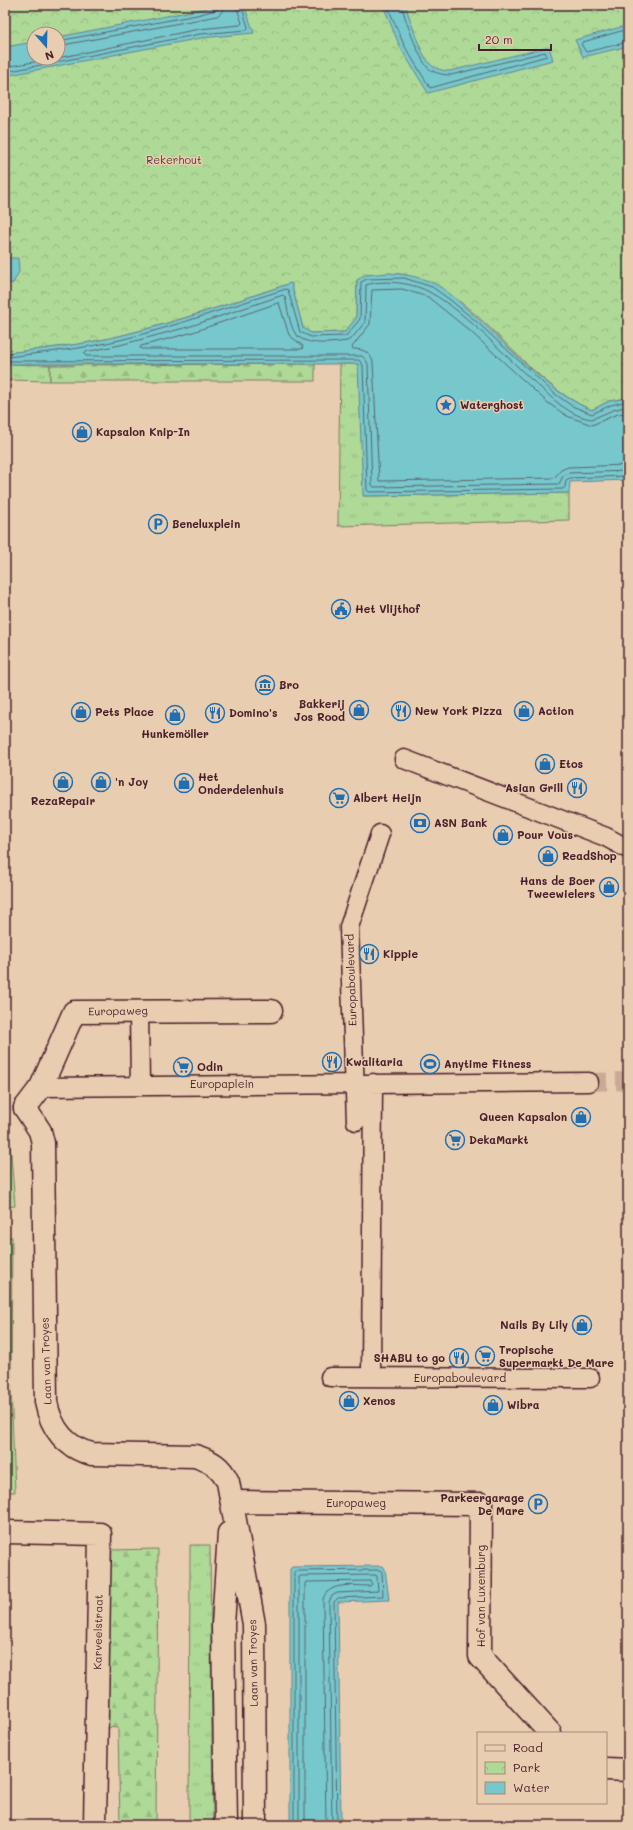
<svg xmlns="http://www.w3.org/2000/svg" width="633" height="1830" font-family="Mali,sans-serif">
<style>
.grass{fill:url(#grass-tufts);stroke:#7c7c61}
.forest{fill:url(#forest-firs);stroke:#7c7c61}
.park{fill:url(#park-crowns);stroke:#7c7c61;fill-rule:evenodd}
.water{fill:#76c8cd;stroke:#64848c}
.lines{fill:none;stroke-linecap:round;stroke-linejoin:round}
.shore{stroke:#5c636c;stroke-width:1}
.pedestrian-tunnel{stroke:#c9aa95;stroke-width:18;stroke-dasharray:18 9;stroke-linecap:butt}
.pedestrian-casing{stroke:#4a1f2b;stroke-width:21}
.minor-casing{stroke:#4a1f2b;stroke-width:25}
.tertiary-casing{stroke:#4a1f2b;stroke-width:25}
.pedestrian{stroke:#e9cdb0;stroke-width:18}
.minor{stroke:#e9cdb0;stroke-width:22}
.tertiary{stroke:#e9cdb0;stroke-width:22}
.labels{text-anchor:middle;stroke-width:3;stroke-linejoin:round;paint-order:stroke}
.park-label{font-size:11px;fill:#593b3b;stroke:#e9cdb0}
.poi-label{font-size:11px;font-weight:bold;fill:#4a1f2b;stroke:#e9cdb0;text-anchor:start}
.street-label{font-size:11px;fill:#4a1f2b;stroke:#e9cdb0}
</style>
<defs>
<pattern id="grass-tufts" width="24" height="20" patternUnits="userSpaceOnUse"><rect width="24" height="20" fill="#aed997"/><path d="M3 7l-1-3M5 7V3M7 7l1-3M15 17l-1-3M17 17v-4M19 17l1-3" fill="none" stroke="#97ba82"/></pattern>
<pattern id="forest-firs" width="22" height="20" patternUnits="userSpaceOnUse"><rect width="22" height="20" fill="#aed997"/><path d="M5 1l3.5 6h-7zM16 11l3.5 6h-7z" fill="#97ba82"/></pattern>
<pattern id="park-crowns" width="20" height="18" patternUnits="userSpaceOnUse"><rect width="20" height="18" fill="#aed997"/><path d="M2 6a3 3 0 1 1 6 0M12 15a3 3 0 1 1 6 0" fill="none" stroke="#97ba82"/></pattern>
</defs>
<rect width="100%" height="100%" fill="#e9cdb0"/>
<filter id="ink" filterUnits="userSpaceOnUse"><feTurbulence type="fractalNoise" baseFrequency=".025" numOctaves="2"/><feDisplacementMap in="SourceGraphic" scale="8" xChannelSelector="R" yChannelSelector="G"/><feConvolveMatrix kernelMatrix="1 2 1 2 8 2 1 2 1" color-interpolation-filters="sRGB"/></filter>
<g filter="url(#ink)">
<path class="grass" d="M 5,364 L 50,365 L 50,381 L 5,380 Z
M 340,364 L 359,364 L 364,496 L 569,493 L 569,520 L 338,526 Z
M 190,1545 L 210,1545 L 213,1825 L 189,1825 Z"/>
<path class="forest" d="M 315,364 L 315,381 L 50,381 L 50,365 Z
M 5,1138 L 10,1143 L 15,1206 L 5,1207 Z
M 5,1237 L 12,1237 L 11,1387 L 15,1492 L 5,1492 Z
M 158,1549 L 156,1825 L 120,1825 L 118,1728 L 104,1727 L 109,1550 Z"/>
<path class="park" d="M 5,5 L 628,5 L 628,398 L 609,401 L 592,410 C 522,382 479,290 405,275 C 389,271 372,277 357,280 L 356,319 L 345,332 L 311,333 L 303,328 L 291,283 C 234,302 177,322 119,336 C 82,345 43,349 5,353 ZM 34,34 L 58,34 L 58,58 L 34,58 Z"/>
<path class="water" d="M 223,5 L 244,5 L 254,33 L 201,38 L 5,76 L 5,47 L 34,42 L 34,58 L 58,58 L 58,37 Z
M 383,5 L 405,5 C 412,22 418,50 430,64 C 435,69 443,71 450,71 L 549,47 L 553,60 L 428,93 L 400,47 Z
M 628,25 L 628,46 L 583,57 L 575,40 Z
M 5,258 L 18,258 L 19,272 L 13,283 L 5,284 Z
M 389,273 C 404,274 420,277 433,283 C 446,289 457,300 467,309 C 507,342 544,391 592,410 L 609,401 L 628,398 L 628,480 L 570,482 L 569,493 L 363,496 L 358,364 L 5,364 L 5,353 C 43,349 82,345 119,336 C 178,322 234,302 291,283 L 303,328 L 311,333 L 345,332 L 356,318 L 357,280 L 365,275 Z
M 383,1566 L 385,1569 L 389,1600 L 338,1602 L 341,1825 L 290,1825 L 290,1569 L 292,1567 Z"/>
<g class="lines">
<path class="shore" d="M 387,5 L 404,45 L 430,88 L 547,56 L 545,52 L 451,75 C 443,75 434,73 428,68 C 420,60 403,16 402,5
M 628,29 L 583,42 L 581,44 L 586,52 L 628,42
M 58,41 L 197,15 L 216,10 L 219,5
M 58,46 L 217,16 L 222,12 L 224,5
M 58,58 L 199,29 L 240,25 L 242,23 L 236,5
M 5,67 L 57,58
M 5,72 L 200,34 L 247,30 L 248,27 L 241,5
M 279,303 L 289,335 L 303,346 L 302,349 L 142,349 L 140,348 L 141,346 L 190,333 Z
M 628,401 L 611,405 L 592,414 L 572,406 L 555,394 L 477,322 L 449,299 L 432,287 L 404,278 L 367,279 L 361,282 L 360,319 L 346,336 L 311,337 L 300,332 L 288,290 L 286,289 C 231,306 177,326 120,340 C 83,349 46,352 8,357 L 7,358 L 9,361 L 359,360 L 363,365 L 367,490 L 369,492 L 563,489 L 565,487 L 566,480 L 570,478 L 628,476
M 628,406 L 613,410 L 592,419 C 572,417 555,401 541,388 C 507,359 469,314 431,293 C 415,283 384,279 366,285 L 365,322 L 352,338 L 347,341 C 332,343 305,347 295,333 C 290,326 287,306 285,297 L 283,295 L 188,327 L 120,345 L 85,352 L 84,353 L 86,356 L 362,356 L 366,360 L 368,364 L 372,485 L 374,487 L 559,484 L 563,476 L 569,473 L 628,471
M 628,412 L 615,415 L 592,425 L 567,416 L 548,403 L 470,331 L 428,297 L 402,289 L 372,290 L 370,324 L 352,347 L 353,349 C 363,349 370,352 373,362 L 379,481 L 554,478 L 561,470 L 568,467 L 628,465
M 294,1825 L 294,1573 L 296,1571 L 380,1570 L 382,1572 L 383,1596 L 338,1598 L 334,1602 L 337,1825
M 299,1825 L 299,1577 L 301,1576 L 376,1575 L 377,1577 L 378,1591 L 337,1593 L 332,1596 L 329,1602 L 332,1825
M 305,1825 L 305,1583 L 307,1582 L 370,1581 L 372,1584 L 370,1586 C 355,1586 329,1581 323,1599 L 326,1825"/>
<path class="pedestrian-tunnel" d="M 589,1082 L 628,1081"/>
<defs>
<path id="pedestrian" d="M 404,759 L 606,837 L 628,849
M 139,1011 L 140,1084
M 41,1087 L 589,1082
M 356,1121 L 349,927 L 380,834
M 330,1377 L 590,1378
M 371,1377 L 373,1083"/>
<path id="minor" d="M 25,1108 L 41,1087 L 74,1012 L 271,1011
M 232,1502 L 481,1504 L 480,1656 L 550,1733
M 5,1532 L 100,1534 L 95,1825
M 606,1769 L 628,1770"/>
<path id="tertiary" d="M 25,1108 L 40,1131 L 43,1143 L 46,1402 C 51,1428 66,1448 92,1454 L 195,1456 C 211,1461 221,1466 228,1482 L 254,1624 L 255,1825
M 226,1825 L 223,1625 L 229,1533"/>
</defs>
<use href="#pedestrian" class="pedestrian-casing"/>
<use href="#minor" class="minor-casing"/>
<use href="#tertiary" class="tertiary-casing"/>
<use href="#pedestrian" class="pedestrian"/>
<use href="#minor" class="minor"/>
<use href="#tertiary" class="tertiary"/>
</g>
</g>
<defs>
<symbol id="sight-ring" viewBox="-11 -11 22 22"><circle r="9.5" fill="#e9cdb0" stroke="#1f6fb2" stroke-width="1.5"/><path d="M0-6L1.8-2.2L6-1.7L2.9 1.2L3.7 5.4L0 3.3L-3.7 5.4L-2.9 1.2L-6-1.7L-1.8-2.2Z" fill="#1f6fb2"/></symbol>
<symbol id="shop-ring" viewBox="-11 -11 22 22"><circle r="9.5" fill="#e9cdb0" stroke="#1f6fb2" stroke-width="1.5"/><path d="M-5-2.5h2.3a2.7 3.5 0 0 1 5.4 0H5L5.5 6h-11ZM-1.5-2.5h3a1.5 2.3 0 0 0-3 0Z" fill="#1f6fb2"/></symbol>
<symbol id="parking-ring" viewBox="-11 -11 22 22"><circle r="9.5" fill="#e9cdb0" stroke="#1f6fb2" stroke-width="1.5"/><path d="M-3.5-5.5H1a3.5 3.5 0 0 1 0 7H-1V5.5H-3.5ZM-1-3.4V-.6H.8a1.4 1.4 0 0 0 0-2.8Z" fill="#1f6fb2"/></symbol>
<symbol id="civic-ring" viewBox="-11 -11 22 22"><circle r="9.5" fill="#e9cdb0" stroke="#1f6fb2" stroke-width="1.5"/><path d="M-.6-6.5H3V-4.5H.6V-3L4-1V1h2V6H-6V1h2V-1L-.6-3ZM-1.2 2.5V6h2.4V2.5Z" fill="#1f6fb2"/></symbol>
<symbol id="museum-ring" viewBox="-11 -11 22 22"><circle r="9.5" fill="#e9cdb0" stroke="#1f6fb2" stroke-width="1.5"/><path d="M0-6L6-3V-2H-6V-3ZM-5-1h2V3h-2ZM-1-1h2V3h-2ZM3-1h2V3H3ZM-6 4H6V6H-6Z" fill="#1f6fb2"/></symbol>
<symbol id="restaurant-ring" viewBox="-11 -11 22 22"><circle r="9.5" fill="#e9cdb0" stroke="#1f6fb2" stroke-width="1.5"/><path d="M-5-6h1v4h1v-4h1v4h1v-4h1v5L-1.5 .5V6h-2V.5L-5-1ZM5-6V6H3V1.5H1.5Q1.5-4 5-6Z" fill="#1f6fb2"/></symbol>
<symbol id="supermarket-ring" viewBox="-11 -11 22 22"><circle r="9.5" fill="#e9cdb0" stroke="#1f6fb2" stroke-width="1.5"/><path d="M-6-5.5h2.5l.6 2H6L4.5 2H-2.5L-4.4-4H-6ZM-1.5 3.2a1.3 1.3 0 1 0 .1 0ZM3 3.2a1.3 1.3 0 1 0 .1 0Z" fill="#1f6fb2"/></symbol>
<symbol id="bank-ring" viewBox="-11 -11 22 22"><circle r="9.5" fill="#e9cdb0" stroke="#1f6fb2" stroke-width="1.5"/><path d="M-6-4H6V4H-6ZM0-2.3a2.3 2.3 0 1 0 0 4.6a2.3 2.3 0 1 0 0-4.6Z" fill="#1f6fb2"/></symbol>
<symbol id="stadium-ring" viewBox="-11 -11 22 22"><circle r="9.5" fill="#e9cdb0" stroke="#1f6fb2" stroke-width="1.5"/><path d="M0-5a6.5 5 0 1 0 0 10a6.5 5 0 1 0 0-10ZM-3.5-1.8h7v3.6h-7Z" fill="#1f6fb2"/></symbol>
</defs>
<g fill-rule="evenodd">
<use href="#sight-ring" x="435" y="394" width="22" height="22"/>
<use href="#shop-ring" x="71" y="421" width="22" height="22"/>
<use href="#parking-ring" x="147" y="513" width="22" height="22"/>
<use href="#civic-ring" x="330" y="598" width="22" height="22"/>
<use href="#museum-ring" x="254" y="674" width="22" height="22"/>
<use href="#shop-ring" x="348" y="699" width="22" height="22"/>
<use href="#restaurant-ring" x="390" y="700" width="22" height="22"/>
<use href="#shop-ring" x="513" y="700" width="22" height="22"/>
<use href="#shop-ring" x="70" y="701" width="22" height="22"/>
<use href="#restaurant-ring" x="204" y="702" width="22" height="22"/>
<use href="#shop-ring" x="164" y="704" width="22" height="22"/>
<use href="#shop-ring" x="534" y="753" width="22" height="22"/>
<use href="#shop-ring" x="52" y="771" width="22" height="22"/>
<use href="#shop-ring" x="90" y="771" width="22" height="22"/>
<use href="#shop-ring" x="173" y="772" width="22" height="22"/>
<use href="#restaurant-ring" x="566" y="777" width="22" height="22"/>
<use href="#supermarket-ring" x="328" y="787" width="22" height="22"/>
<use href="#bank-ring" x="409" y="812" width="22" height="22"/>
<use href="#shop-ring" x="492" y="824" width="22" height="22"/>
<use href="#shop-ring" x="537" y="845" width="22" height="22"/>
<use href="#shop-ring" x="598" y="876" width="22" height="22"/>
<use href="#restaurant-ring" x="358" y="943" width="22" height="22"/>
<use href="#restaurant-ring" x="321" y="1051" width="22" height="22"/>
<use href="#stadium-ring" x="419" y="1053" width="22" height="22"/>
<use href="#supermarket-ring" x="172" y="1056" width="22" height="22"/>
<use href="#shop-ring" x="570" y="1106" width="22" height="22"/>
<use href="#supermarket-ring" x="444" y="1129" width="22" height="22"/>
<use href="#shop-ring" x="571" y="1314" width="22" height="22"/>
<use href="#supermarket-ring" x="474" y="1345" width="22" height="22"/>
<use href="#restaurant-ring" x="448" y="1347" width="22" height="22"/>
<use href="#shop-ring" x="338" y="1390" width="22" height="22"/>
<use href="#shop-ring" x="482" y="1394" width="22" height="22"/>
<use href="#parking-ring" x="527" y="1493" width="22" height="22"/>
</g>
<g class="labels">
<g class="park-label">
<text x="174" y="164">Rekerhout</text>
</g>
<g class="poi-label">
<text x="460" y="409">Waterghost</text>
<text x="96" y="436">Kapsalon Knip-In</text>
<text x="172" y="528">Beneluxplein</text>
<text x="355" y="613">Het Vlijthof</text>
<text x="279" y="689">Bro</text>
<text x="345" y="708" text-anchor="end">Bakkerij<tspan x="345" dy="13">Jos Rood</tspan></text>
<text x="415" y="715">New York Pizza</text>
<text x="538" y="715">Action</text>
<text x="95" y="716">Pets Place</text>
<text x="229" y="717">Domino's</text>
<text x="175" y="738" text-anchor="middle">Hunkemöller</text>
<text x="559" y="768">Etos</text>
<text x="198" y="781">Het<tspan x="198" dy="13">Onderdelenhuis</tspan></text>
<text x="115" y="786">'n Joy</text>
<text x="563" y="792" text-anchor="end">Asian Grill</text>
<text x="353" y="802">Albert Heijn</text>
<text x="63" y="805" text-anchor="middle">RezaRepair</text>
<text x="434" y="827">ASN Bank</text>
<text x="517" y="839">Pour Vous</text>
<text x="562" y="860">ReadShop</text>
<text x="595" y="885" text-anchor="end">Hans de Boer<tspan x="595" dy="13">Tweewielers</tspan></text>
<text x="383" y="958">Kippie</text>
<text x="346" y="1066">Kwalitaria</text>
<text x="444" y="1068">Anytime Fitness</text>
<text x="197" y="1071">Odin</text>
<text x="567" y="1121" text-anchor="end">Queen Kapsalon</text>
<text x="469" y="1144">DekaMarkt</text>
<text x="568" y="1329" text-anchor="end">Nails By Lily</text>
<text x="499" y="1354">Tropische<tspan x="499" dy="13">Supermarkt De Mare</tspan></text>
<text x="445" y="1362" text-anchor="end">SHABU to go</text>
<text x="363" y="1405">Xenos</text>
<text x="507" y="1409">Wibra</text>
<text x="524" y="1502" text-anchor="end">Parkeergarage<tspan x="524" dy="13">De Mare</tspan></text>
</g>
<g class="street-label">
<text transform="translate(351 980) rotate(-92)" y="4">Europaboulevard</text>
<text transform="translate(118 1011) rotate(-1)" y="4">Europaweg</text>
<text x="222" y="1088">Europaplein</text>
<text transform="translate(46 1361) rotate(-92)" y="4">Laan van Troyes</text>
<text x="460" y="1382">Europaboulevard</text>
<text x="356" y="1507">Europaweg</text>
<text transform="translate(481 1596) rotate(-90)" y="4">Hof van Luxemburg</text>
<text transform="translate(98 1632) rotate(-89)" y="4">Karveelstraat</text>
<text transform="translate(253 1663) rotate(-91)" y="4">Laan van Troyes</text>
</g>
</g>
<rect width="633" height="1830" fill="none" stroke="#e9cdb0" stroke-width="20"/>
<rect x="10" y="10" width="613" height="1810" fill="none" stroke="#4a1f2b" stroke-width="1.5" filter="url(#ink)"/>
<rect x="477" y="1732" width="130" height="72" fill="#e9cdb0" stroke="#a9877b"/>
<rect x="485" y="1745" width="20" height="6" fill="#e9cdb0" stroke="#a9877b"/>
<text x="513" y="1752" font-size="12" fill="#4a1f2b">Road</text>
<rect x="485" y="1762" width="20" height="12" fill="url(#park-crowns)" stroke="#a9877b"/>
<text x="513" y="1772" font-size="12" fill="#4a1f2b">Park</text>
<rect x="485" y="1782" width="20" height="12" fill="#76c8cd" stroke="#a9877b"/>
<text x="513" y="1792" font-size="12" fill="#4a1f2b">Water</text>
<g transform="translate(46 46) rotate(160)"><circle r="19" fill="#e9cdb0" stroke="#a9877b"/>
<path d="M0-3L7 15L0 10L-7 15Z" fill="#1f6fb2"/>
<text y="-6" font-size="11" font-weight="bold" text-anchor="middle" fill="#4a1f2b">N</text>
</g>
<path d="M479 44v6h72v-6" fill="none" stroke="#4a1f2b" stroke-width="2"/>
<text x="485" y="44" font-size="12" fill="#4a1f2b" stroke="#e9cdb0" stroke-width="3" paint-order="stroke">20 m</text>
</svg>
